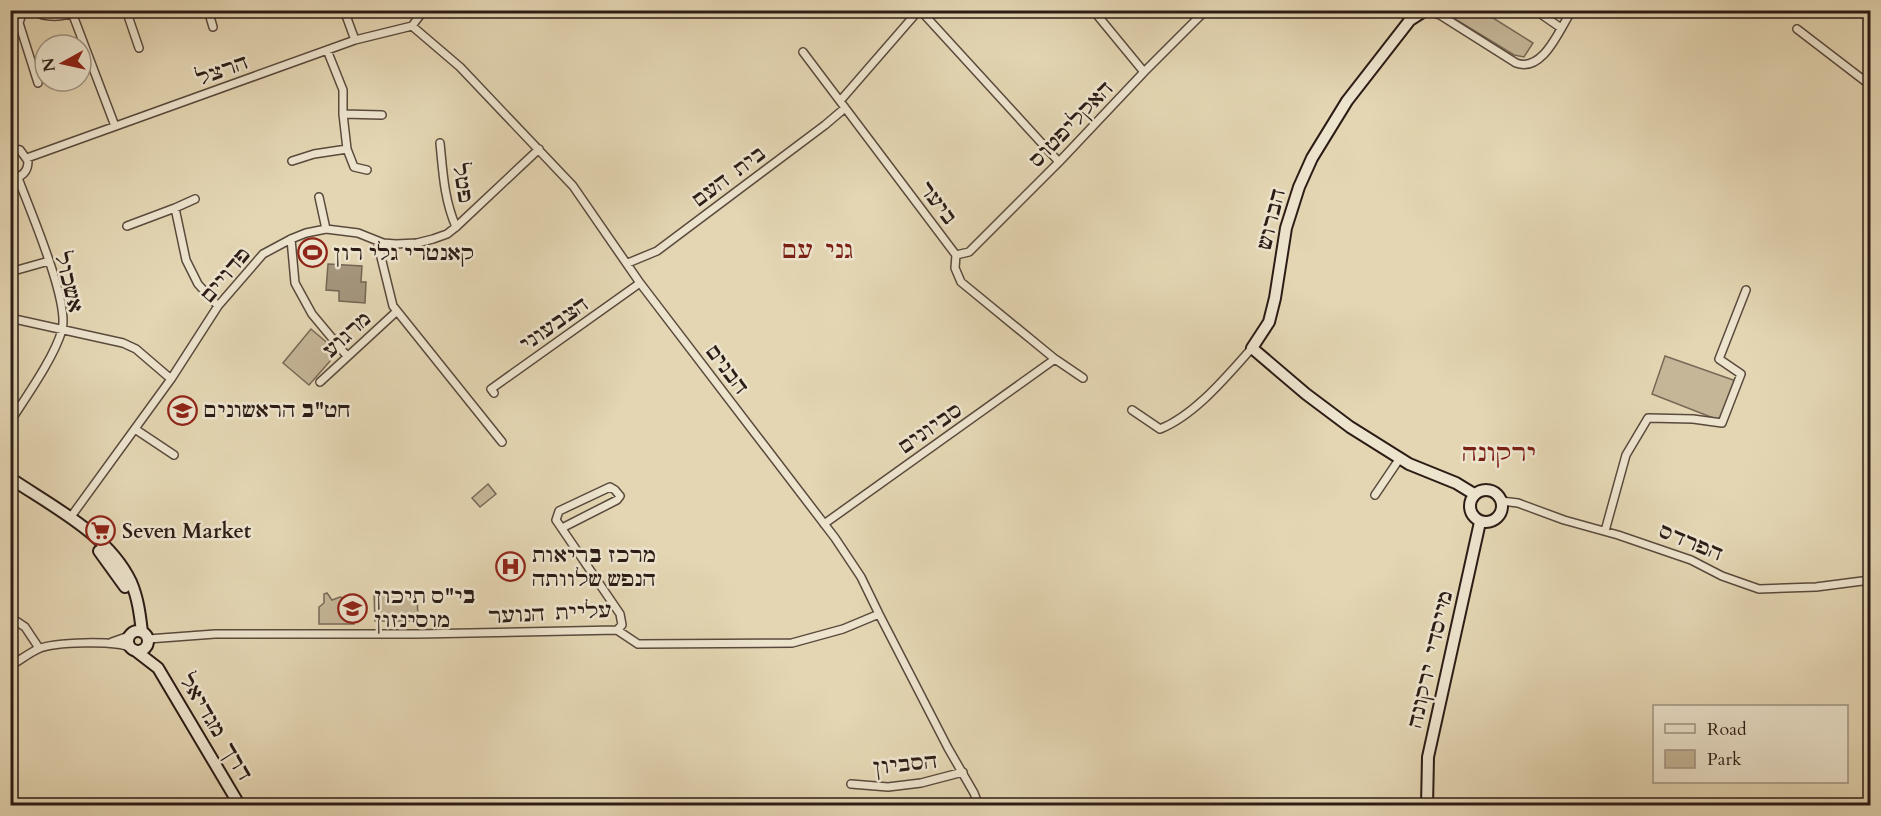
<svg xmlns="http://www.w3.org/2000/svg" width="1881" height="816" font-family="Cardo,'Frank Ruhl Libre',serif">
<style>
.green{fill:#c5b698;stroke:#786957;stroke-width:1.5}
.water{fill:#a5977e;stroke:#756654;stroke-width:1.5}
.lines{fill:none;stroke-linecap:round;stroke-linejoin:round}
.street-casing{stroke:#5a4a3d;stroke-width:10}
.secondary-casing{stroke:#2c1c16;stroke-width:14}
.street{stroke:#ede4ce;stroke-width:7}
.secondary{stroke:#ede4ce;stroke-width:10}
.labels{text-anchor:middle;stroke-width:5;stroke-linejoin:round;paint-order:stroke}
.street-label{font-size:21px;fill:#2c1c16;stroke:#ede4ce}
.poi-label{font-size:21px;font-weight:bold;fill:#2c1c16;stroke:#ede4ce;text-anchor:start}
.quarter-label{font-size:24px;fill:#7a1f14;stroke:#ede4ce}
</style>
<rect width="100%" height="100%" fill="#e4d6b3"/>
<filter id="stains"><feTurbulence type="fractalNoise" baseFrequency=".00333" numOctaves="4"/><feColorMatrix values="0 0 0 0 .2 0 0 0 0 .09 0 0 0 0 .02 0 0 0 .5 -.17"/></filter>
<radialGradient id="worn" r=".72"><stop offset=".6" stop-color="#630" stop-opacity="0"/><stop offset="1" stop-color="#630" stop-opacity=".3"/></radialGradient>
<path class="green" d="M 1442,11 L 1482,11 L 1533,43 L 1524,57 L 1514,55 Z
M 311,329 L 338,352 L 309,385 L 283,363 Z
M 1665,356 L 1736,381 L 1721,421 L 1652,394 Z
M 488,484 L 496,494 L 480,507 L 472,498 Z
M 417,592 L 418,621 L 375,621 L 374,593 Z
M 327,593 L 332,600 L 340,597 L 349,599 L 348,619 L 353,621 L 354,624 L 319,624 L 319,607 L 324,603 L 324,594 Z"/>
<path class="water" d="M 328,264 L 362,266 L 361,282 L 366,282 L 365,303 L 339,301 L 339,291 L 326,290 Z"/>
<g class="lines">
<defs>
<path id="street" d="M 23,10 L 19,23 L 38,83
M 30,10 C 47,19 63,18 81,10
M 71,10 L 115,126
M 126,10 L 139,48
M 208,10 L 213,27
M 344,10 L 355,40
M 920,10 L 1059,162
M 1093,10 L 1144,72
M 1424,10 L 1440,15 L 1516,63 C 1543,73 1559,30 1572,10
M 1535,10 L 1561,28
M 412,26 L 460,67 L 573,186 L 640,283 L 835,538 L 861,577 L 879,614 L 948,748 L 974,793 L 979,806
M 1797,29 L 1870,85
M 327,50 L 343,90 L 343,114 L 347,149 L 354,167 L 367,170
M 803,52 L 956,255 L 955,268 L 961,282 L 1055,359 L 1083,378
M 840,101 L 919,10
M 343,114 L 382,115
M 440,143 C 443,173 444,199 456,227
M 10,148 L 20,150 L 28,161 C 28,172 22,178 10,178
M 27,158 L 355,40 L 412,26 L 424,10
M 292,161 L 314,154 L 347,149
M 319,197 L 326,229
M 175,208 L 195,199
M 127,226 L 175,208 L 186,260 L 198,284 L 218,306
M 291,239 L 295,283 L 312,314 L 347,356
M 377,241 L 393,306 L 502,442
M 956,255 L 969,252 L 1059,162 L 1144,72 L 1206,10
M 628,263 L 657,251 L 825,125 L 845,108
M 10,272 L 49,261
M 10,318 L 123,343 L 136,349 L 171,379
M 320,382 L 397,311
M 494,393 L 491,389 L 640,283
M 1132,410 L 1160,429 C 1195,415 1227,376 1252,348
M 10,422 C 26,397 54,358 62,330 C 70,302 29,208 18,178
M 135,429 L 174,455
M 1375,495 L 1400,458
M 1501,501 L 1518,503 L 1564,520 L 1618,535 L 1691,560 L 1722,576 L 1759,589 L 1816,587 L 1870,580
M 70,518 L 171,379 L 218,306 L 263,254 L 291,239 L 306,233 L 326,229 L 358,233 L 383,243 L 396,244 L 417,243 L 433,239 L 447,234 L 456,227 L 539,149
M 824,524 L 1055,359
M 1605,531 L 1626,455 L 1648,418 L 1693,419 L 1722,423 L 1741,374 L 1719,359 L 1746,290
M 10,617 L 25,627 L 39,648
M 617,630 L 638,644 L 792,643 L 843,629 L 879,614
M 148,639 L 215,634 L 418,634 L 617,630 L 622,625 L 620,614 L 556,520 L 559,511 L 610,487 L 615,490 L 620,496 L 617,500 L 562,528
M 112,642 L 129,636
M 10,666 C 19,661 29,653 38,649 C 54,642 116,640 131,648
M 851,784 L 888,787 L 921,783 L 963,772"/>
<path id="secondary" d="M 1424,11 L 1410,20 L 1347,101 L 1312,158 L 1299,187 L 1286,228 L 1275,298 L 1269,322 L 1252,348 L 1306,394 L 1350,427 L 1409,464 L 1456,483 L 1474,494
M 10,478 C 53,507 108,534 131,582 C 138,598 140,615 142,632
M1470 506a16 16 0 1 1 32 0a16 16 0 1 1-32 0Z
M 99,551 L 125,587
M128 641a10 10 0 1 1 20 0a10 10 0 1 1-20 0Z
M 136,651 L 158,668 L 240,806
M 1427,806 L 1428,757 L 1480,522"/>
</defs>
<use href="#street" class="street-casing"/>
<use href="#secondary" class="secondary-casing"/>
<use href="#street" class="street"/>
<use href="#secondary" class="secondary"/>
</g>
<defs>
<symbol id="stadium-ring" viewBox="-11 -11 22 22"><circle r="9.5" fill="#ede4ce" stroke="#8f2418" stroke-width="1.5"/><path d="M0-5a6.5 5 0 1 0 0 10a6.5 5 0 1 0 0-10ZM-3.5-1.8h7v3.6h-7Z" fill="#8f2418"/></symbol>
<symbol id="school-ring" viewBox="-11 -11 22 22"><circle r="9.5" fill="#ede4ce" stroke="#8f2418" stroke-width="1.5"/><path d="M0-5L7-2L0 1L-7-2ZM-4 1L0 2.5L4 1V4Q0 6-4 4Z" fill="#8f2418"/></symbol>
<symbol id="supermarket-ring" viewBox="-11 -11 22 22"><circle r="9.5" fill="#ede4ce" stroke="#8f2418" stroke-width="1.5"/><path d="M-6-5.5h2.5l.6 2H6L4.5 2H-2.5L-4.4-4H-6ZM-1.5 3.2a1.3 1.3 0 1 0 .1 0ZM3 3.2a1.3 1.3 0 1 0 .1 0Z" fill="#8f2418"/></symbol>
<symbol id="hospital-ring" viewBox="-11 -11 22 22"><circle r="9.5" fill="#ede4ce" stroke="#8f2418" stroke-width="1.5"/><path d="M-5-5h3v3.5h4V-5h3V5h-3V1.5h-4V5h-3Z" fill="#8f2418"/></symbol>
</defs>
<g fill-rule="evenodd">
<use href="#stadium-ring" x="296" y="236" width="33" height="33"/>
<use href="#school-ring" x="166" y="394" width="33" height="33"/>
<use href="#supermarket-ring" x="84" y="514" width="33" height="33"/>
<use href="#hospital-ring" x="494" y="550" width="33" height="33"/>
<use href="#school-ring" x="336" y="592" width="33" height="33"/>
</g>
<g class="labels">
<g class="street-label">
<text transform="translate(222 70) rotate(-20)" y="7">הרצל</text>
<text transform="translate(1071 124) rotate(-46)" y="7">האקליפטוס</text>
<text transform="translate(729 176) rotate(-37)" y="7">בית העם</text>
<text transform="translate(463 183) rotate(81)" y="7">פטל</text>
<text transform="translate(938 203) rotate(53)" y="7">ביער</text>
<text transform="translate(1271 219) rotate(-76)" y="7">הברוש</text>
<text transform="translate(225 275) rotate(-50)" y="7">פדויים</text>
<text transform="translate(69 282) rotate(76)" y="7">אשכול</text>
<text transform="translate(554 324) rotate(-35)" y="7">הצבעוני</text>
<text transform="translate(347 334) rotate(-43)" y="7">מרגוע</text>
<text transform="translate(727 369) rotate(53)" y="7">הבנים</text>
<text transform="translate(930 428) rotate(-35)" y="7">סביונים</text>
<text transform="translate(1691 542) rotate(22)" y="7">הפרדס</text>
<text transform="translate(550 613) rotate(-3)" y="7">עליית הנוער</text>
<text transform="translate(1430 659) rotate(-77)" y="7">מייסדי ירקונה</text>
<text transform="translate(216 727) rotate(59)" y="7">דרך מגדיאל</text>
<text transform="translate(905 764) rotate(-6)" y="7">הסביון</text>
</g>
<g class="poi-label">
<text x="333" y="260">קאנטרי גלי רון</text>
<text x="204" y="417">חט"ב הראשונים</text>
<text x="122" y="538">Seven Market</text>
<text x="532" y="562">מרכז בריאות<tspan x="532" dy="24">הנפש שלוותה</tspan></text>
<text x="374" y="603">בי"ס תיכון<tspan x="374" dy="24">מוסינזון</tspan></text>
</g>
<g class="quarter-label">
<text x="818" y="258">גני עם</text>
<text x="1499" y="461">ירקונה</text>
</g>
</g>
<rect width="1881" height="816" fill="none" stroke="#e4d6b3" stroke-width="36"/>
<rect x="12" y="12" width="1857" height="792" fill="none" stroke="#2c1c16" stroke-width="3"/>
<rect x="18" y="18" width="1845" height="780" fill="none" stroke="#2c1c16" stroke-width="1.5"/>
<rect x="1653" y="705" width="195" height="78" fill="#ede4ce" stroke="#a09484" stroke-width="1.5"/>
<rect x="1665" y="724" width="30" height="9" fill="#ede4ce" stroke="#a09484" stroke-width="1.5"/>
<text x="1707" y="735" font-size="18" fill="#2c1c16">Road</text>
<rect x="1665" y="750" width="30" height="18" fill="#c5b698" stroke="#a09484" stroke-width="1.5"/>
<text x="1707" y="765" font-size="18" fill="#2c1c16">Park</text>
<g transform="translate(63 63) rotate(262)"><circle r="28" fill="#ede4ce" stroke="#a09484" stroke-width="1.5"/>
<path d="M0-4.5L10 22L0 15L-10 22Z" fill="#8f2418"/>
<text y="-9" font-size="16" font-weight="bold" text-anchor="middle" fill="#2c1c16">N</text>
</g>
<rect width="100%" height="100%" filter="url(#stains)"/>
<rect width="100%" height="100%" fill="url(#worn)"/>
</svg>
